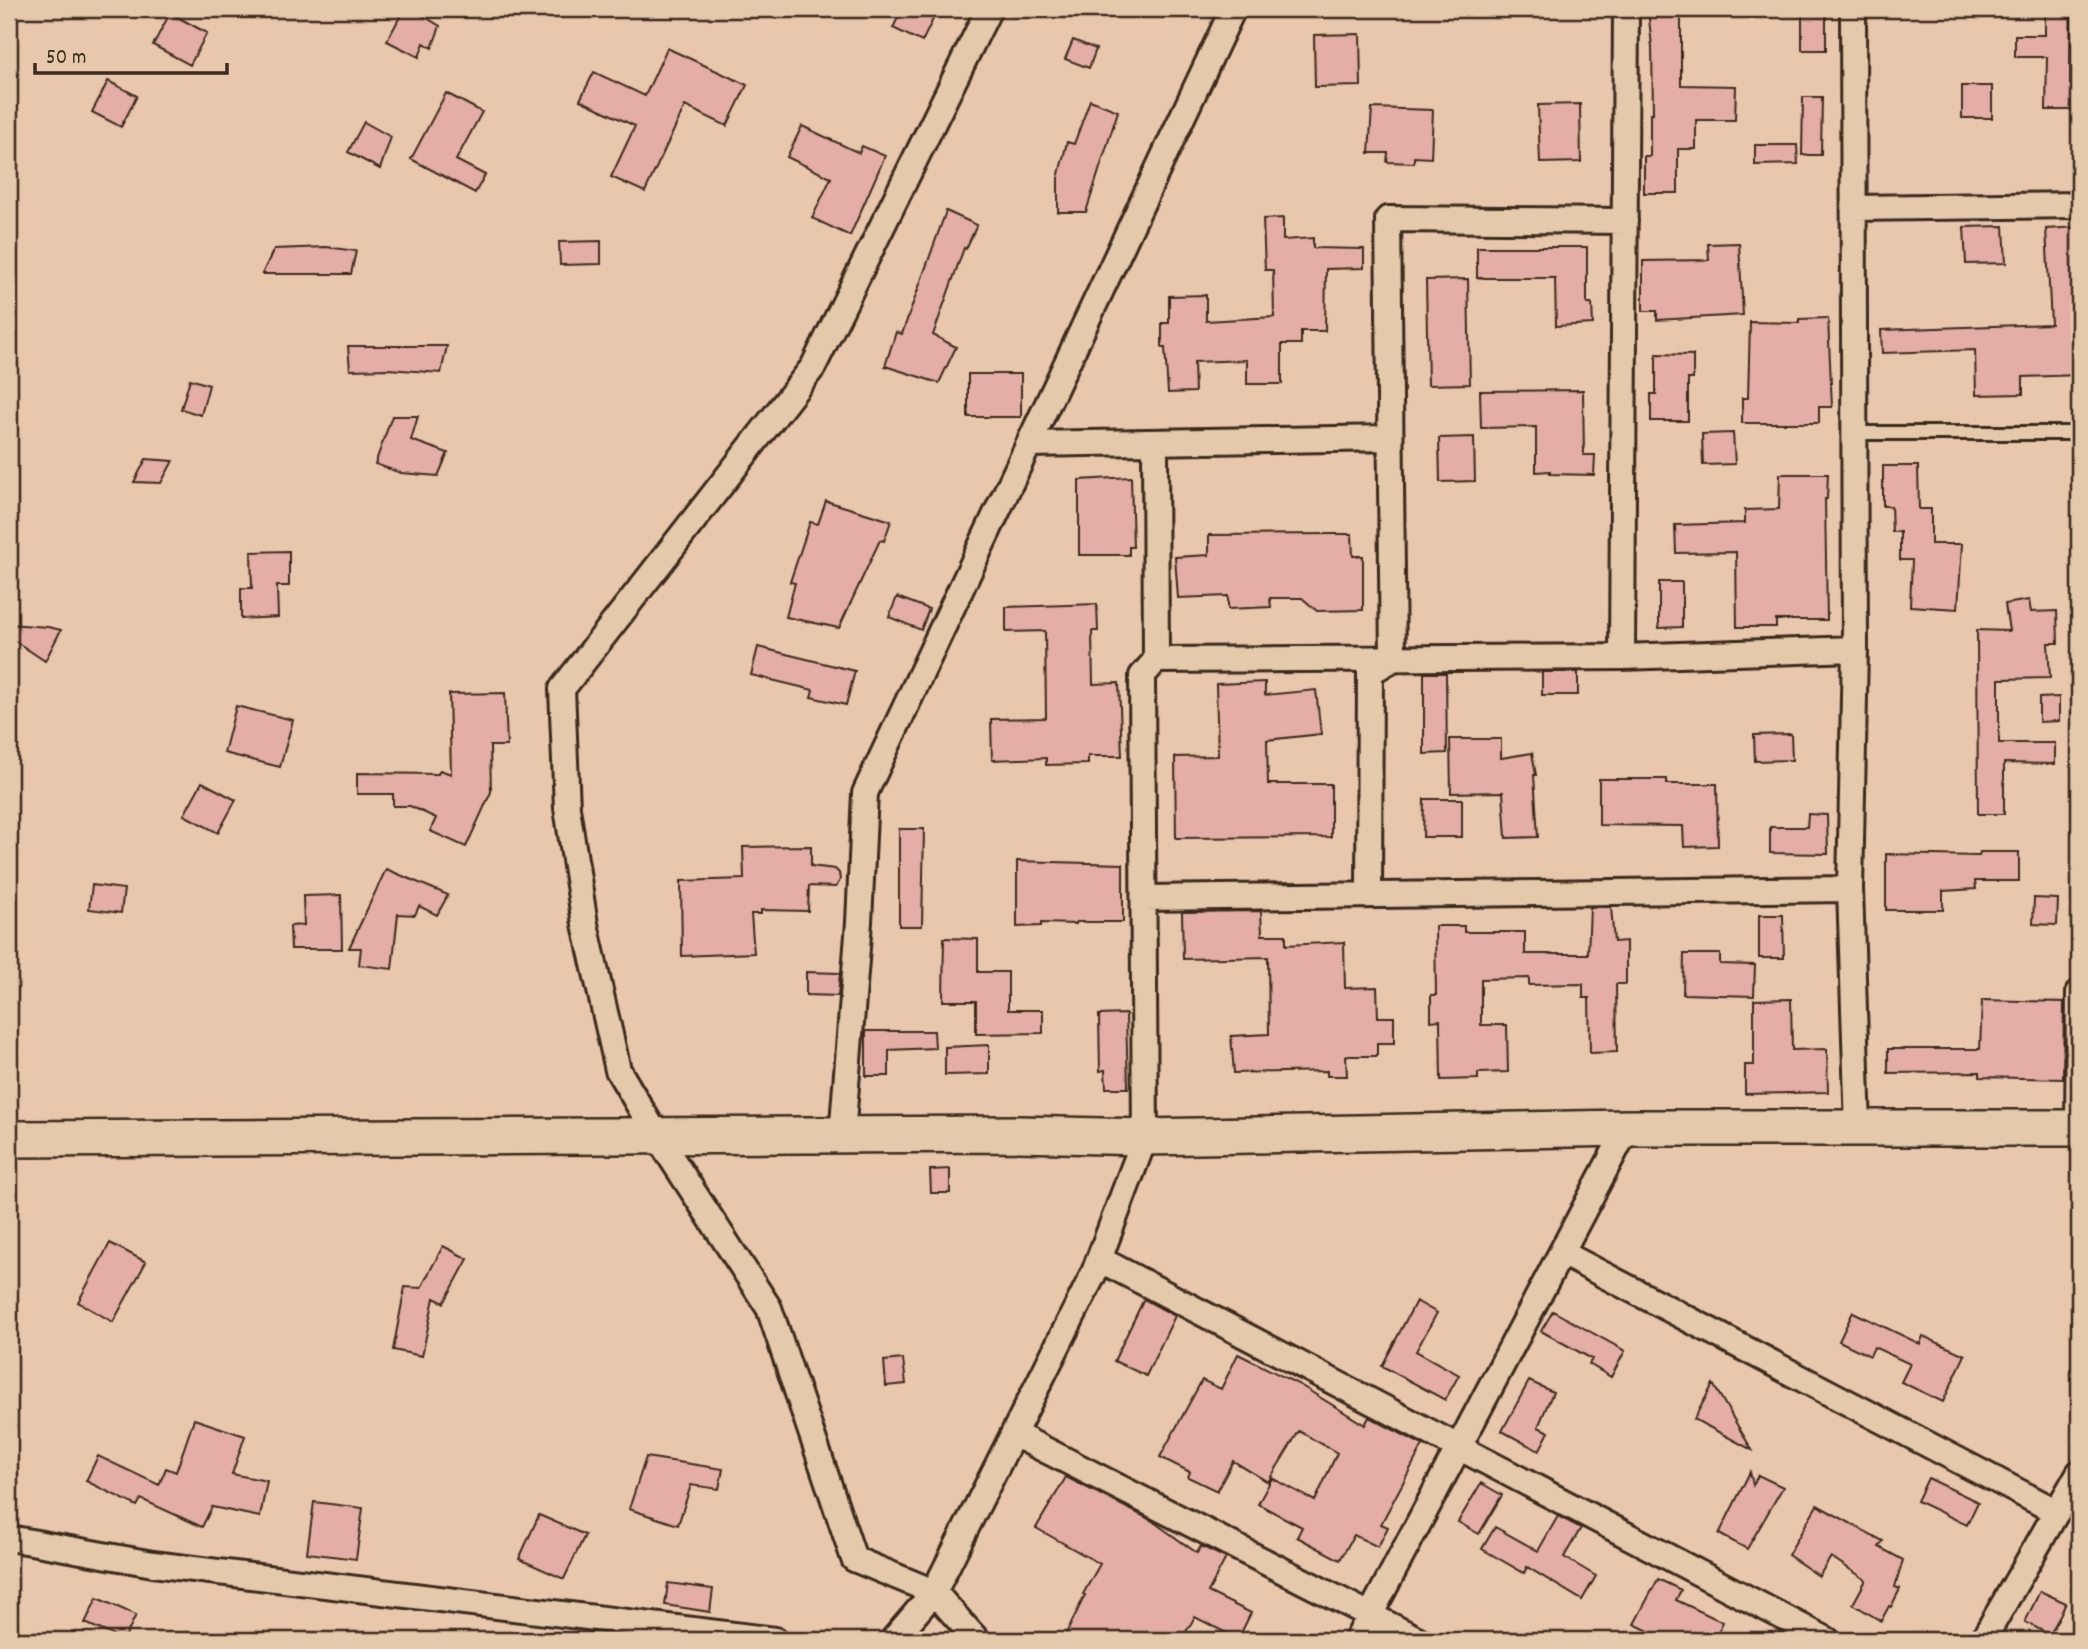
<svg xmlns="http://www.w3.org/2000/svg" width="2088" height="1649" font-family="Dekko,sans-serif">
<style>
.building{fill:#e4ada5;stroke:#3b2a1e;stroke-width:2}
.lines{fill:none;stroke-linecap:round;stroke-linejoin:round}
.lane-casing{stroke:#3b2a1e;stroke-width:18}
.street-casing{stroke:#3b2a1e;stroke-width:30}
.secondary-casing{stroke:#3b2a1e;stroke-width:40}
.lane{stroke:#e4c9ab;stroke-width:12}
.street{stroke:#e4c9ab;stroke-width:24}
.secondary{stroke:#e4c9ab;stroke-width:35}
</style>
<rect width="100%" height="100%" fill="#e9c7ad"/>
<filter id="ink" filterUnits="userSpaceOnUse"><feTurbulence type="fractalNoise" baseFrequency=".0143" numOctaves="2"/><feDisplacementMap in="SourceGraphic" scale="14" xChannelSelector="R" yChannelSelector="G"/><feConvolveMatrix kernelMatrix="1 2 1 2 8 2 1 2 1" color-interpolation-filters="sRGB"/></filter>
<g filter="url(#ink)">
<path class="building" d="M 404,9 L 412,9 L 440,26 L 432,48 L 424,43 L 419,57 L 387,41 Z
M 902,9 L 938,9 L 922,42 L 893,28 Z
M 1648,9 L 1681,9 L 1681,85 L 1736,86 L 1735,120 L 1696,120 L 1696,149 L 1678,149 L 1678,193 L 1644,193 L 1644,156 L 1650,156 L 1650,113 L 1653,113 L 1652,47 Z
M 1802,10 L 1826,10 L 1826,50 L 1802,50 Z
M 2045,10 L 2071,10 L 2070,84 L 2079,84 L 2079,110 L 2046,110 L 2047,57 L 2015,57 L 2015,35 L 2045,35 Z
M 170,13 L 207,33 L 190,65 L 153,45 Z
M 1360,34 L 1361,86 L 1315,87 L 1314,35 Z
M 1073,40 L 1096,49 L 1089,68 L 1065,59 Z
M 667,48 L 747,85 L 727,126 L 685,106 L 645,192 L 611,177 L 635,126 L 580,100 L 594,72 L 645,96 Z
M 108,81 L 137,96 L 121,127 L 92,112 Z
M 1962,86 L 1992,86 L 1992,118 L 1962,118 Z
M 446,93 L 482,112 L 456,160 L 485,175 L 475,193 L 411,159 Z
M 1803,97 L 1822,97 L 1821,155 L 1802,155 Z
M 1090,100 L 1118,111 L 1086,212 L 1058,212 L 1058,178 L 1067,142 L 1074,144 Z
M 1580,104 L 1581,162 L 1540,163 L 1538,105 Z
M 1372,108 L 1433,110 L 1431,158 L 1414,157 L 1414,163 L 1387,162 L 1388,153 L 1369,153 Z
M 364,122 L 391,137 L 380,169 L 348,152 Z
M 802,126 L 859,153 L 862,146 L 885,156 L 850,236 L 812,218 L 831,178 L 787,157 Z
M 1755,145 L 1797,145 L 1798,164 L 1755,165 Z
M 946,211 L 977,225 L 966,249 L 964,248 L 933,335 L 956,347 L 939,383 L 885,366 L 896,332 L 902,334 Z
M 1283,218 L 1283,240 L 1313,238 L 1313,248 L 1364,249 L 1364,268 L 1326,269 L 1325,331 L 1301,331 L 1301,344 L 1282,344 L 1282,384 L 1247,384 L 1247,360 L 1194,362 L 1195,392 L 1168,393 L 1165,348 L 1162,348 L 1162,323 L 1169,323 L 1169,296 L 1206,295 L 1206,321 L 1274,317 L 1273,270 L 1265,270 L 1263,219 Z
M 2004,226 L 2006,263 L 1966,264 L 1964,227 Z
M 2079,227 L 2079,375 L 2023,377 L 2023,394 L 1976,395 L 1975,350 L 1882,353 L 1881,330 L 2051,324 L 2046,229 Z
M 601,241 L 601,264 L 560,265 L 559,242 Z
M 1739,243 L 1743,315 L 1657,320 L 1657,311 L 1643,311 L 1643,261 L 1709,260 L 1708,244 Z
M 327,247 L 356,251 L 351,274 L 262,274 L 274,249 Z
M 1477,247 L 1587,247 L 1587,304 L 1592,304 L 1593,324 L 1556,326 L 1555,278 L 1477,278 Z
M 1468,279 L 1470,384 L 1428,385 L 1426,280 Z
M 1828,318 L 1832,407 L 1819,407 L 1819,423 L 1742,423 L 1742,398 L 1748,398 L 1750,322 L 1799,323 L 1799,319 Z
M 348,346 L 447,346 L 441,373 L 388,369 L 350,370 Z
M 1656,354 L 1693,355 L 1693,379 L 1688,379 L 1688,421 L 1651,421 L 1651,394 L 1656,394 Z
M 968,374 L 1021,374 L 1021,417 L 968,417 Z
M 190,379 L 209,385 L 201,415 L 181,409 Z
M 1583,390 L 1584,455 L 1595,455 L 1594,475 L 1550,474 L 1550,471 L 1536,472 L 1536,427 L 1481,428 L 1480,391 Z
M 392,416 L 418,416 L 411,440 L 448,453 L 438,476 L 401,473 L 375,464 Z
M 1733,433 L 1735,464 L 1703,465 L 1702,434 Z
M 1474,437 L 1475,481 L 1440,482 L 1439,438 Z
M 146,459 L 173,461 L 161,483 L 134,482 Z
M 1883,466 L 1918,466 L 1919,509 L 1931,509 L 1931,544 L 1962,544 L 1958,609 L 1910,606 L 1912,560 L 1900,560 L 1900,532 L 1892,532 L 1891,506 L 1883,506 Z
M 1780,474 L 1828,474 L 1827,499 L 1825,499 L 1827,620 L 1776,620 L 1776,627 L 1737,627 L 1736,552 L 1676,553 L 1675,525 L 1745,523 L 1745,510 L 1779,509 Z
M 1131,477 L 1133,547 L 1129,547 L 1129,555 L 1079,555 L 1079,480 Z
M 826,501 L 891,521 L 884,541 L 880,540 L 839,628 L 786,617 L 795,583 L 790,582 L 810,522 L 818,524 Z
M 1333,534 L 1352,534 L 1353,556 L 1363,556 L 1363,610 L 1317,611 L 1302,598 L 1270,598 L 1271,607 L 1228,609 L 1228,596 L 1178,598 L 1175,557 L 1209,555 L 1209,535 Z
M 289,551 L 289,586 L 277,586 L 278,617 L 241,619 L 241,588 L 252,588 L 251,552 Z
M 1659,582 L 1682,582 L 1682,627 L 1659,628 Z
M 897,597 L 929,609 L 921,630 L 889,617 Z
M 2029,600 L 2031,612 L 2057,611 L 2058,643 L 2048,643 L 2050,678 L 1999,679 L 1999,743 L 2055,743 L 2055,764 L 2004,763 L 2004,814 L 1978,814 L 1977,630 L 2009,631 L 2005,604 Z
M 1097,604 L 1098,631 L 1092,631 L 1093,684 L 1119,683 L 1122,756 L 1088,756 L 1088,764 L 1046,765 L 1046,758 L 992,760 L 991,719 L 1046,718 L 1045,631 L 1006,632 L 1006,607 Z
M 9,624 L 48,627 L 61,630 L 45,661 L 9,637 Z
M 758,647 L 855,671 L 846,705 L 811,697 L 813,690 L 751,675 Z
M 1542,672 L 1578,672 L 1578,695 L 1542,695 Z
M 1424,673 L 1446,673 L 1447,753 L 1424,754 Z
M 1265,682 L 1265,695 L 1316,690 L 1321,734 L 1267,740 L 1268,784 L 1331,784 L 1331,837 L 1176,838 L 1175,757 L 1218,756 L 1216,684 Z
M 505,693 L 507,746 L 490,746 L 491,792 L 466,847 L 430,831 L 436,818 L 410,806 L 393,806 L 393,794 L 357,794 L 357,773 L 438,774 L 440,770 L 451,774 L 449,694 Z
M 2059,697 L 2059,721 L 2039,722 L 2039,698 Z
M 236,706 L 293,720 L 280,767 L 224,753 Z
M 1791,734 L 1792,760 L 1755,761 L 1754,735 Z
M 1450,739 L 1501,739 L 1501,758 L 1532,753 L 1536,775 L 1534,775 L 1538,837 L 1506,838 L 1503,792 L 1451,793 Z
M 1599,779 L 1667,779 L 1667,784 L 1717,784 L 1718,846 L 1684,847 L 1683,826 L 1599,825 Z
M 202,782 L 236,800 L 218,833 L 184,815 Z
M 1424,799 L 1462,799 L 1462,837 L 1423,837 Z
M 1808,814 L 1827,815 L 1828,854 L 1770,853 L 1770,827 L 1807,827 Z
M 899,829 L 924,829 L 922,926 L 899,926 Z
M 811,846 L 811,866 L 835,869 L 839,873 L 840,880 L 836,887 L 809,886 L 808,911 L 761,910 L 761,914 L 751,914 L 754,953 L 682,956 L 681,881 L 744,879 L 743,847 Z
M 1980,852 L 2019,852 L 2019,881 L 1975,881 L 1976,889 L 1943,891 L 1943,910 L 1886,910 L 1886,854 L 1979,856 Z
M 1017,861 L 1123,864 L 1123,922 L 1076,922 L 1076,924 L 1041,923 L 1041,926 L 1017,927 Z
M 386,869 L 448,895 L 437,915 L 419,906 L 415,915 L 398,914 L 392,969 L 359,965 L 361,948 L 349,948 Z
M 92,885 L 124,889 L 121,913 L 89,909 Z
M 341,895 L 342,949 L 291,949 L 290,926 L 304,925 L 303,896 Z
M 2034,898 L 2058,899 L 2057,925 L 2033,924 Z
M 1590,907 L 1611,907 L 1614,942 L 1626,941 L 1626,984 L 1616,984 L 1617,1052 L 1590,1053 L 1589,998 L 1583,998 L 1583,984 L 1529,985 L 1529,978 L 1481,979 L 1481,1025 L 1507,1025 L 1508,1072 L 1478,1073 L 1478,1079 L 1441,1080 L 1440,1020 L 1431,1021 L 1431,995 L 1436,995 L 1435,926 L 1464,926 L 1464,932 L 1525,932 L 1525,954 L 1588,954 Z
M 1261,911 L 1262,935 L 1286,935 L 1286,945 L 1344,942 L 1345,988 L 1377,987 L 1378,1017 L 1394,1017 L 1394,1043 L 1377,1043 L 1377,1056 L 1346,1056 L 1347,1076 L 1327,1076 L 1327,1071 L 1234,1073 L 1231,1036 L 1269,1034 L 1268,957 L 1183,959 L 1182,912 Z
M 1759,915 L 1783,915 L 1784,958 L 1759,958 Z
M 944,938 L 978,939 L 978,972 L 1008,972 L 1008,1010 L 1043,1010 L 1043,1033 L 976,1034 L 976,1001 L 943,1001 Z
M 1684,954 L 1720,954 L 1720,964 L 1755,965 L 1754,996 L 1683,994 Z
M 806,972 L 840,973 L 838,996 L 806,995 Z
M 1791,999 L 1792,1050 L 1827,1049 L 1828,1092 L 1745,1094 L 1745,1065 L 1754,1065 L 1754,1000 Z
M 1982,1000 L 2064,1002 L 2063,1079 L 1980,1077 L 1980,1072 L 1888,1073 L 1888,1049 L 1980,1049 Z
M 1126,1014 L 1128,1088 L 1106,1088 L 1105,1070 L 1100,1071 L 1099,1015 Z
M 866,1031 L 934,1031 L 935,1048 L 889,1050 L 889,1076 L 866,1076 Z
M 989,1045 L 989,1074 L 945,1075 L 945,1047 Z
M 950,1169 L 950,1193 L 931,1193 L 930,1170 Z
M 110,1243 L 146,1262 L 113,1322 L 78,1302 Z
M 443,1246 L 468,1259 L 444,1303 L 434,1298 L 422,1356 L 393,1350 L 405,1287 L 421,1288 Z
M 1144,1299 L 1175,1316 L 1146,1376 L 1114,1361 Z
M 1416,1301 L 1437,1313 L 1416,1351 L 1459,1375 L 1445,1400 L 1382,1366 Z
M 1553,1311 L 1625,1351 L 1611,1377 L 1589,1364 L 1592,1359 L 1541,1331 Z
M 1853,1312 L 1920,1344 L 1923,1336 L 1965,1355 L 1943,1402 L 1901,1382 L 1910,1364 L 1874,1347 L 1870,1356 L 1839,1341 Z
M 1238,1354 L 1300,1385 L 1365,1425 L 1369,1417 L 1423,1445 L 1381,1524 L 1388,1527 L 1378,1547 L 1354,1535 L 1340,1560 L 1297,1537 L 1302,1527 L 1258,1504 L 1272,1478 L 1315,1501 L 1337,1453 L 1299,1431 L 1268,1482 L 1233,1461 L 1217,1491 L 1188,1477 L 1190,1472 L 1160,1457 L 1202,1380 L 1221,1389 Z
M 903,1359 L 906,1384 L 886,1386 L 884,1361 Z
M 1529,1381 L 1553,1392 L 1538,1427 L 1549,1432 L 1539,1451 L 1502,1431 Z
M 1713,1384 L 1752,1450 L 1694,1419 Z
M 194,1419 L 245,1436 L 232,1474 L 267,1481 L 260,1517 L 212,1507 L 202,1527 L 141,1499 L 137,1506 L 86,1481 L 98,1456 L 159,1485 L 166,1468 L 176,1472 Z
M 646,1457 L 723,1469 L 719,1489 L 691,1485 L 678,1525 L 629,1509 Z
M 1750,1472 L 1753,1485 L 1758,1475 L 1783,1487 L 1747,1549 L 1719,1534 Z
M 1066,1477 L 1151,1520 L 1197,1553 L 1201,1546 L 1226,1558 L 1208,1592 L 1251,1613 L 1238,1639 L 1195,1617 L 1181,1640 L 1063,1640 L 1085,1595 L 1083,1594 L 1100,1564 L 1036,1528 Z
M 1928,1478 L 1978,1502 L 1967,1525 L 1917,1501 Z
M 1481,1483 L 1502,1495 L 1479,1534 L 1458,1522 Z
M 314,1502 L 363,1508 L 356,1559 L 307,1553 Z
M 1817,1505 L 1883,1541 L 1879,1547 L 1903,1560 L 1895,1587 L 1900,1589 L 1891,1607 L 1889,1606 L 1881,1621 L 1853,1604 L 1866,1580 L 1831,1557 L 1819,1576 L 1788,1555 Z
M 539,1515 L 585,1535 L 564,1579 L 519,1559 Z
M 1558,1516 L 1581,1528 L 1564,1557 L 1596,1576 L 1582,1600 L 1527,1567 L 1524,1573 L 1482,1549 L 1495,1527 L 1538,1551 Z
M 1658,1579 L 1681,1590 L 1676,1600 L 1723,1622 L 1714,1640 L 1667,1640 L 1634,1624 Z
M 668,1583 L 713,1589 L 710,1612 L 665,1605 Z
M 2040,1591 L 2066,1603 L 2050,1635 L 2025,1622 Z
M 97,1598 L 136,1615 L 124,1640 L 85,1623 Z"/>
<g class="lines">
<defs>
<path id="lane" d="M 1855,433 L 2079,433"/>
<path id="street" d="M 1853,9 L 1855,649 L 1850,889 L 1858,1129
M 1854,208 L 2079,205
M 1029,444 L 1390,438
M 1622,657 L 1626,9
M 1156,660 L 1622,657 L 1855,649
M 1369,894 L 1370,672 L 1393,659 L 1388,219 L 1625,221
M 1144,898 L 1850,889
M 2078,1128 L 2079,992
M 842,1136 L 859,922 L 865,793 L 1233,9
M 1562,1253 L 2057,1512
M 1099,1259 L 1827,1640
M 1014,1434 L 1419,1640
M 9,1538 L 153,1564 L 775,1640
M 893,1640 L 934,1592 L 1093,1275 L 1145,1137 L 1142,676 L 1156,660 L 1155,443
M 977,1640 L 934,1592 L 854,1559 L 769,1308 L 657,1136 L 618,1070 L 585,924 L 567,808 L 562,689 L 813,367 L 989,9
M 1357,1640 L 1627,1128
M 1983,1640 L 2079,1473"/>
<path id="secondary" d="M 9,1139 L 1019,1134 L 1145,1137 L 1627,1128 L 2079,1128"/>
</defs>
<use href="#lane" class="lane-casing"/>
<use href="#street" class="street-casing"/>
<use href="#secondary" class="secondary-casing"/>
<use href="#lane" class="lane"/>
<use href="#street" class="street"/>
<use href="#secondary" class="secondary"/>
</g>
</g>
<rect width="2088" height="1649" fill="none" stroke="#e4c9ab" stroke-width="35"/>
<rect x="18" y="18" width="2053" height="1614" fill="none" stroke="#3b2a1e" stroke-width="2.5" filter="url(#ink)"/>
<path d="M35 63v10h192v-10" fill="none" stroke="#3b2a1e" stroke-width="3.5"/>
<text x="46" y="63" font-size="21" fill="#3b2a1e" stroke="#e4c9ab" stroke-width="5" paint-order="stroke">50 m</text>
</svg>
